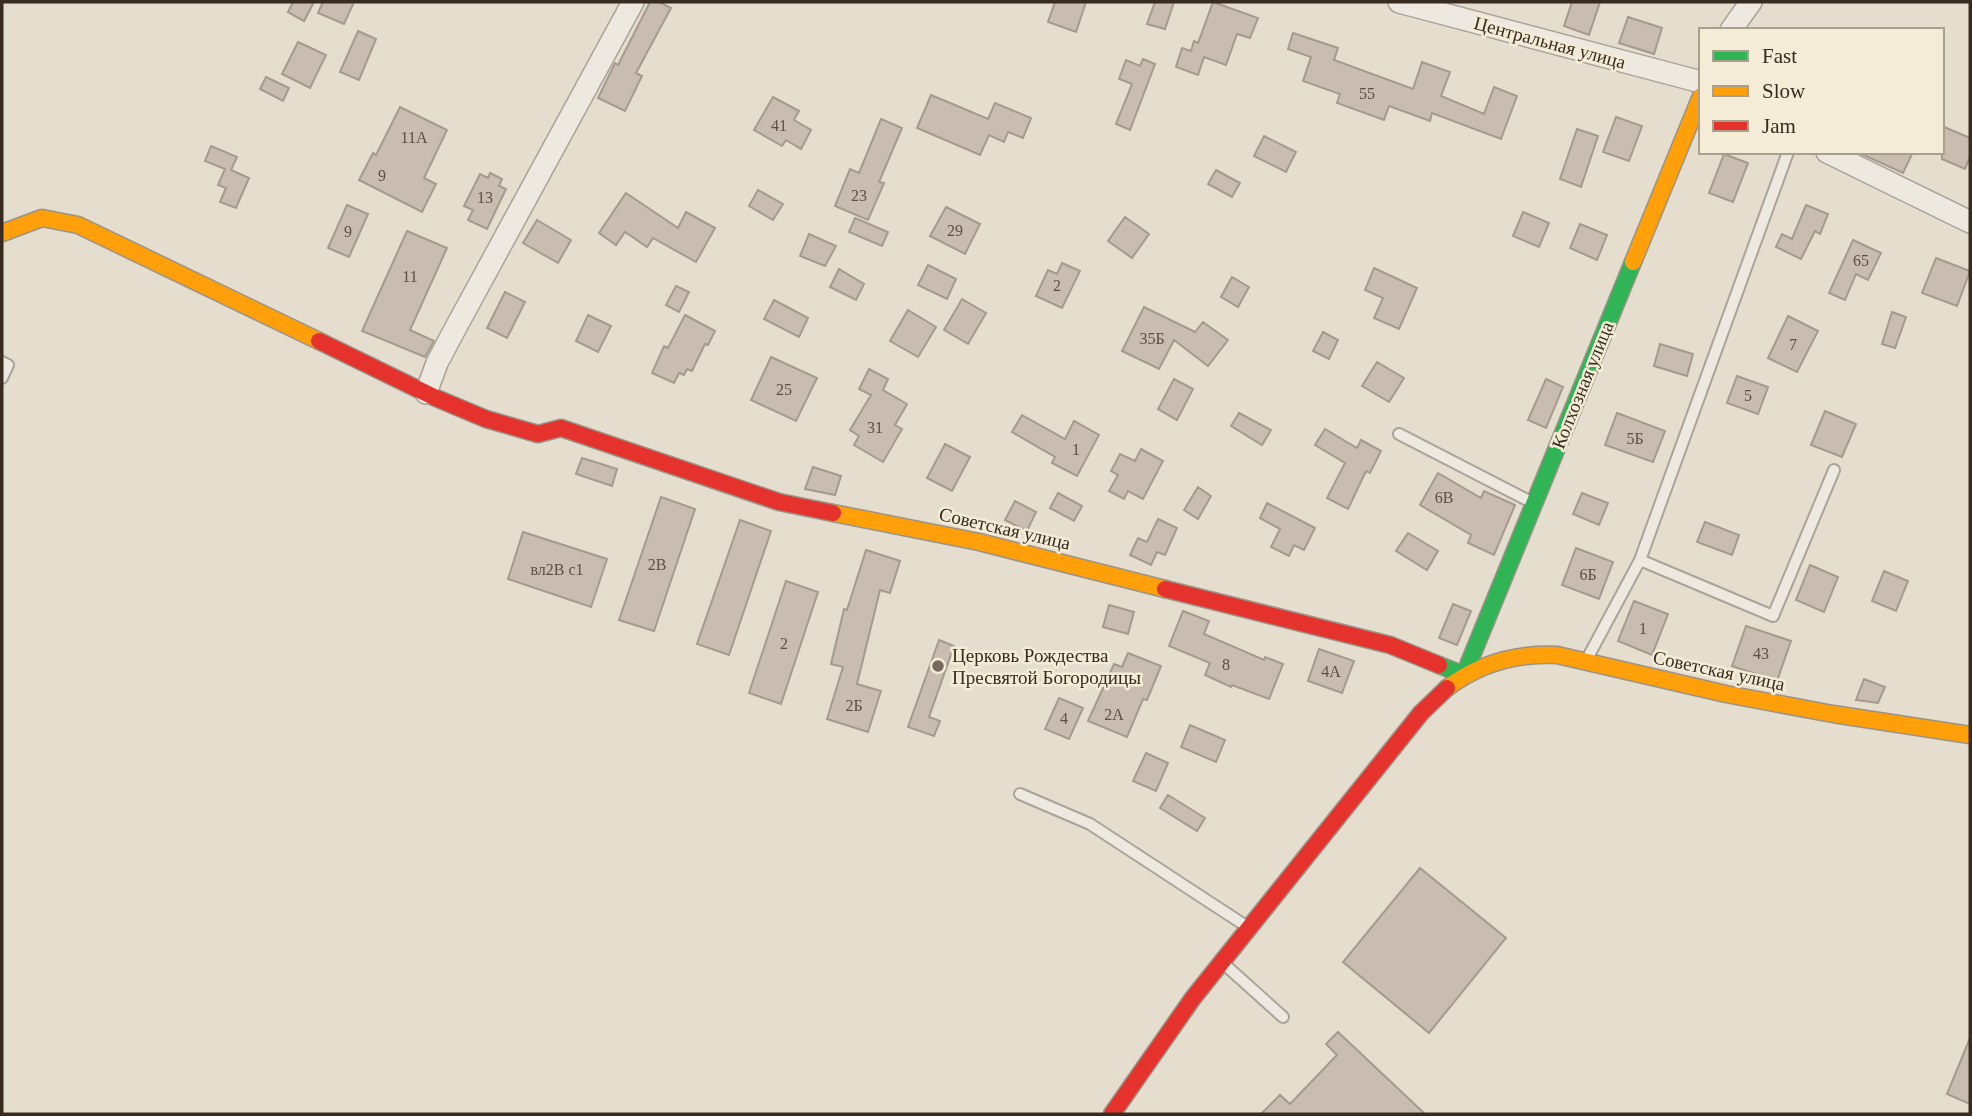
<svg xmlns="http://www.w3.org/2000/svg" width="1972" height="1116" font-family="'Times New Roman',serif">
<style>
.building{fill:#c8bdb0;stroke:#a59a8e;stroke-width:2}
.lines{fill:none;stroke-linecap:round;stroke-linejoin:round}
.lane-casing{stroke:#aaa398;stroke-width:14}
.street-casing{stroke:#aaa398;stroke-width:24}
.fast-casing{stroke:#9a9388;stroke-width:19}
.slow-casing{stroke:#9a9388;stroke-width:19}
.jam-casing{stroke:#9a9388;stroke-width:19}
.lane{stroke:#ede9e1;stroke-width:10}
.street{stroke:#ede9e1;stroke-width:21}
.fast{stroke:#30b455;stroke-width:16}
.slow{stroke:#ff9f0a;stroke-width:16}
.jam{stroke:#e5322d;stroke-width:16}
.poi-dot{fill:#756a5d;stroke:#f4ecd6;stroke-width:2.5}
.labels{text-anchor:middle;stroke-width:5;stroke-linejoin:round;paint-order:stroke}
.number-label{font-size:16px;fill:#5c5044}
.street-label{font-size:19px;fill:#382c20;stroke:#f4ecd6}
.poi-label{font-size:19px;fill:#382c20;stroke:#f4ecd6;text-anchor:start}
</style>
<rect width="100%" height="100%" fill="#e5decf"/>
<path class="building" d="M 293,2 L 314,2 L 304,21 L 288,12 Z
M 323,2 L 354,2 L 344,24 L 318,13 Z
M 650,2 L 659,2 L 671,8 L 636,73 L 642,76 L 625,111 L 598,98 L 615,63 L 618,65 Z
M 1055,2 L 1086,2 L 1076,32 L 1048,22 Z
M 1155,2 L 1174,2 L 1165,29 L 1147,24 Z
M 1213,2 L 1258,18 L 1250,38 L 1237,34 L 1226,65 L 1204,57 L 1198,75 L 1176,67 L 1182,48 L 1191,51 L 1194,41 L 1198,43 Z
M 1572,2 L 1600,2 L 1589,35 L 1564,26 Z
M 1628,17 L 1662,28 L 1654,54 L 1619,43 Z
M 358,31 L 376,39 L 359,80 L 340,72 Z
M 1293,33 L 1338,48 L 1334,60 L 1413,89 L 1422,62 L 1450,72 L 1441,96 L 1484,114 L 1494,87 L 1517,96 L 1501,139 L 1432,113 L 1430,121 L 1389,106 L 1384,120 L 1337,103 L 1340,94 L 1303,81 L 1311,57 L 1288,49 Z
M 298,42 L 326,55 L 310,88 L 282,74 Z
M 1143,59 L 1155,64 L 1130,130 L 1116,124 L 1132,84 L 1119,79 L 1126,60 L 1140,66 Z
M 266,77 L 289,88 L 283,101 L 260,89 Z
M 931,95 L 988,119 L 995,103 L 1031,118 L 1023,138 L 1008,132 L 1004,142 L 989,135 L 980,155 L 917,128 Z
M 773,97 L 799,111 L 794,120 L 811,130 L 801,149 L 786,140 L 782,146 L 754,130 Z
M 400,107 L 447,130 L 424,178 L 436,184 L 422,212 L 359,180 L 373,153 L 376,155 Z
M 1616,117 L 1642,126 L 1629,161 L 1603,152 Z
M 881,119 L 902,128 L 879,182 L 884,183 L 868,220 L 835,206 L 850,169 L 859,173 Z
M 1942,126 L 1970,138 L 1970,157 L 1965,169 L 1942,159 Z
M 1577,129 L 1598,136 L 1581,187 L 1560,179 Z
M 1264,136 L 1296,152 L 1286,172 L 1254,156 Z
M 211,146 L 237,157 L 231,170 L 249,178 L 236,208 L 220,202 L 226,188 L 218,185 L 225,169 L 205,161 Z
M 1857,152 L 1913,152 L 1903,173 Z
M 1724,154 L 1748,163 L 1733,202 L 1709,193 Z
M 1216,170 L 1240,183 L 1232,197 L 1208,184 Z
M 490,173 L 502,179 L 499,186 L 506,189 L 487,229 L 468,220 L 473,210 L 464,206 L 480,174 L 488,178 Z
M 758,190 L 783,204 L 773,220 L 749,206 Z
M 626,193 L 678,228 L 686,212 L 715,228 L 696,262 L 653,238 L 647,247 L 625,232 L 616,245 L 599,233 Z
M 347,205 L 368,214 L 349,257 L 328,248 Z
M 1806,205 L 1828,214 L 1820,234 L 1815,231 L 1801,259 L 1776,247 L 1782,234 L 1792,239 Z
M 946,207 L 980,224 L 965,254 L 930,236 Z
M 1523,212 L 1549,223 L 1539,247 L 1513,236 Z
M 1125,217 L 1149,234 L 1132,258 L 1108,241 Z
M 855,218 L 888,232 L 882,246 L 849,232 Z
M 537,220 L 571,240 L 558,263 L 523,243 Z
M 1580,224 L 1607,235 L 1597,260 L 1570,248 Z
M 407,231 L 447,248 L 410,330 L 434,341 L 425,357 L 362,331 Z
M 809,234 L 836,246 L 825,266 L 800,256 Z
M 1853,240 L 1881,253 L 1868,280 L 1856,274 L 1845,300 L 1829,293 Z
M 1936,258 L 1970,271 L 1957,306 L 1922,293 Z
M 1062,263 L 1080,271 L 1062,308 L 1036,296 L 1048,270 L 1057,274 Z
M 928,265 L 956,279 L 947,299 L 918,285 Z
M 1374,268 L 1417,288 L 1399,329 L 1374,318 L 1383,298 L 1365,290 Z
M 839,269 L 864,284 L 856,300 L 830,287 Z
M 1232,277 L 1249,287 L 1238,307 L 1221,297 Z
M 676,286 L 689,292 L 679,312 L 666,305 Z
M 505,292 L 525,302 L 507,338 L 487,328 Z
M 962,299 L 986,313 L 968,344 L 944,330 Z
M 774,300 L 808,318 L 799,337 L 764,319 Z
M 1144,307 L 1195,332 L 1203,322 L 1228,340 L 1208,366 L 1174,340 L 1159,369 L 1122,351 Z
M 908,310 L 936,327 L 918,357 L 890,341 Z
M 1892,312 L 1906,317 L 1895,348 L 1882,344 Z
M 588,315 L 611,326 L 598,352 L 576,341 Z
M 685,315 L 715,331 L 708,345 L 705,344 L 692,371 L 687,369 L 684,375 L 679,373 L 674,383 L 652,373 L 664,346 L 668,348 Z
M 1788,316 L 1818,331 L 1797,372 L 1768,358 Z
M 1323,332 L 1338,340 L 1329,359 L 1313,351 Z
M 1660,344 L 1693,354 L 1687,376 L 1654,366 Z
M 771,357 L 817,378 L 796,421 L 751,400 Z
M 1377,362 L 1404,378 L 1389,402 L 1362,386 Z
M 869,369 L 888,379 L 883,390 L 907,404 L 895,425 L 902,429 L 883,462 L 854,445 L 859,436 L 850,430 L 871,395 L 859,389 Z
M 1737,376 L 1768,387 L 1758,414 L 1727,403 Z
M 1174,379 L 1193,389 L 1177,420 L 1158,409 Z
M 1546,379 L 1563,387 L 1546,428 L 1528,420 Z
M 1825,411 L 1856,424 L 1842,457 L 1811,445 Z
M 1239,413 L 1271,430 L 1262,445 L 1231,426 Z
M 1617,413 L 1665,431 L 1653,462 L 1605,445 Z
M 1022,415 L 1065,439 L 1074,421 L 1099,435 L 1077,476 L 1052,463 L 1055,457 L 1012,432 Z
M 1325,429 L 1357,448 L 1361,440 L 1381,451 L 1370,473 L 1366,471 L 1348,509 L 1327,498 L 1345,463 L 1315,445 Z
M 945,444 L 970,457 L 952,491 L 927,478 Z
M 1141,449 L 1163,461 L 1143,499 L 1128,491 L 1124,499 L 1109,491 L 1118,475 L 1111,471 L 1120,454 L 1135,461 Z
M 582,458 L 617,469 L 612,486 L 576,474 Z
M 813,467 L 841,476 L 835,495 L 805,489 Z
M 1438,473 L 1481,498 L 1484,491 L 1515,505 L 1494,555 L 1468,543 L 1471,535 L 1420,505 Z
M 1198,487 L 1211,496 L 1198,519 L 1184,510 Z
M 1058,493 L 1082,506 L 1074,521 L 1050,508 Z
M 1582,493 L 1608,503 L 1599,525 L 1573,514 Z
M 661,497 L 695,509 L 654,631 L 619,620 Z
M 1015,501 L 1036,512 L 1027,531 L 1005,520 Z
M 1267,503 L 1315,528 L 1304,550 L 1294,545 L 1289,556 L 1271,547 L 1280,529 L 1260,518 Z
M 1158,519 L 1177,528 L 1165,555 L 1157,552 L 1151,565 L 1130,555 L 1138,538 L 1147,542 Z
M 740,520 L 771,531 L 729,655 L 697,644 Z
M 1705,522 L 1739,535 L 1732,555 L 1697,542 Z
M 523,532 L 607,559 L 591,607 L 508,579 Z
M 1408,533 L 1438,551 L 1427,570 L 1396,551 Z
M 1576,548 L 1613,562 L 1599,599 L 1562,585 Z
M 866,550 L 900,561 L 890,593 L 880,590 L 857,684 L 881,691 L 868,732 L 827,719 L 843,667 L 831,664 L 844,609 L 847,610 Z
M 1810,565 L 1838,577 L 1824,612 L 1796,600 Z
M 1884,571 L 1908,581 L 1896,611 L 1872,601 Z
M 786,581 L 818,592 L 781,704 L 749,693 Z
M 1634,601 L 1668,614 L 1652,655 L 1618,641 Z
M 1453,604 L 1471,611 L 1457,645 L 1439,638 Z
M 1109,605 L 1134,612 L 1128,634 L 1103,627 Z
M 1183,611 L 1209,621 L 1204,634 L 1264,660 L 1265,657 L 1283,664 L 1269,699 L 1232,685 L 1231,687 L 1205,675 L 1210,663 L 1169,646 Z
M 1746,626 L 1791,641 L 1777,681 L 1732,666 Z
M 939,640 L 954,646 L 929,717 L 940,721 L 934,736 L 908,727 Z
M 1319,649 L 1354,661 L 1342,693 L 1308,681 Z
M 1128,653 L 1161,666 L 1147,700 L 1143,699 L 1127,737 L 1088,721 L 1114,664 L 1122,667 Z
M 1864,679 L 1885,687 L 1878,703 L 1856,700 Z
M 1059,698 L 1083,708 L 1069,739 L 1045,729 Z
M 1190,725 L 1225,740 L 1216,762 L 1181,747 Z
M 1146,753 L 1168,763 L 1156,791 L 1133,781 Z
M 1168,795 L 1205,818 L 1197,831 L 1160,808 Z
M 1420,868 L 1506,938 L 1429,1033 L 1343,962 Z
M 1338,1032 L 1425,1114 L 1261,1114 L 1280,1095 L 1290,1104 L 1337,1055 L 1326,1044 Z
M 1970,1038 L 1970,1104 L 1947,1094 Z"/>
<g class="lines">
<defs>
<path id="lane" d="M 2,362 L 8,365 L 2,378
M 1399,434 L 1533,503
M 1640,560 L 1773,616 L 1834,470
M 1587,659 L 1640,560 L 1788,152
M 1020,794 L 1090,824 L 1246,926
M 1223,963 L 1283,1017"/>
<path id="street" d="M 1399,2 L 1701,82
M 1731,30 L 1751,2
M 1827,152 L 1970,222
M 426,393 L 437,363 L 455,329 L 633,2"/>
<path id="fast" d="M 1439,665 L 1464,675 L 1633,262"/>
<path id="slow" d="M 2,233 L 42,218 L 78,225 L 319,341
M 1633,262 L 1701,96
M 833,513 L 979,542 L 1165,589
M 1447,688 C 1480,663 1516,653 1557,655 L 1726,694 L 1833,714 L 1970,735"/>
<path id="jam" d="M 319,341 L 436,398 L 486,419 L 538,434 L 561,428 L 779,502 L 833,513
M 1165,589 L 1390,645 L 1439,665
M 1112,1114 L 1193,998 L 1421,713 L 1447,688"/>
</defs>
<use href="#lane" class="lane-casing"/>
<use href="#street" class="street-casing"/>
<use href="#fast" class="fast-casing"/>
<use href="#slow" class="slow-casing"/>
<use href="#jam" class="jam-casing"/>
<use href="#lane" class="lane"/>
<use href="#street" class="street"/>
<use href="#fast" class="fast"/>
<use href="#slow" class="slow"/>
<use href="#jam" class="jam"/>
</g>
<circle class="poi-dot" cx="938" cy="666" r="7"/>
<g class="labels">
<g class="number-label">
<text x="1367" y="99">55</text>
<text x="779" y="131">41</text>
<text x="414" y="143">11А</text>
<text x="382" y="181">9</text>
<text x="859" y="201">23</text>
<text x="485" y="203">13</text>
<text x="955" y="236">29</text>
<text x="348" y="237">9</text>
<text x="1861" y="266">65</text>
<text x="410" y="282">11</text>
<text x="1057" y="291">2</text>
<text x="1152" y="344">35Б</text>
<text x="1793" y="350">7</text>
<text x="784" y="395">25</text>
<text x="1748" y="401">5</text>
<text x="875" y="433">31</text>
<text x="1635" y="444">5Б</text>
<text x="1076" y="455">1</text>
<text x="1444" y="503">6В</text>
<text x="657" y="570">2В</text>
<text x="557" y="575">вл2В с1</text>
<text x="1588" y="580">6Б</text>
<text x="1643" y="634">1</text>
<text x="784" y="649">2</text>
<text x="1761" y="659">43</text>
<text x="1226" y="670">8</text>
<text x="1331" y="677">4А</text>
<text x="854" y="711">2Б</text>
<text x="1114" y="720">2А</text>
<text x="1064" y="724">4</text>
</g>
<g class="street-label">
<text transform="translate(1550 42) rotate(15)" y="7">Центральная улица</text>
<text transform="translate(1582 385) rotate(-68)" y="7">Колхозная улица</text>
<text transform="translate(1005 528) rotate(13)" y="7">Советская улица</text>
<text transform="translate(1719 670) rotate(12)" y="7">Советская улица</text>
</g>
<g class="poi-label">
<text x="952" y="662">Церковь Рождества<tspan x="952" dy="22">Пресвятой Богородицы</tspan></text>
</g>
</g>
<rect width="1972" height="1116" fill="none" stroke="#382c20" stroke-width="7"/>
<rect x="1699" y="28" width="245" height="126" fill="#f4ecd6" stroke="#a99f8d" stroke-width="2"/>
<rect x="1713" y="51" width="35" height="10" fill="#30b455" stroke="#a99f8d" stroke-width="2"/>
<text x="1762" y="63" font-size="21" fill="#382c20">Fast</text>
<rect x="1713" y="86" width="35" height="10" fill="#ff9f0a" stroke="#a99f8d" stroke-width="2"/>
<text x="1762" y="98" font-size="21" fill="#382c20">Slow</text>
<rect x="1713" y="121" width="35" height="10" fill="#e5322d" stroke="#a99f8d" stroke-width="2"/>
<text x="1762" y="133" font-size="21" fill="#382c20">Jam</text>
</svg>
